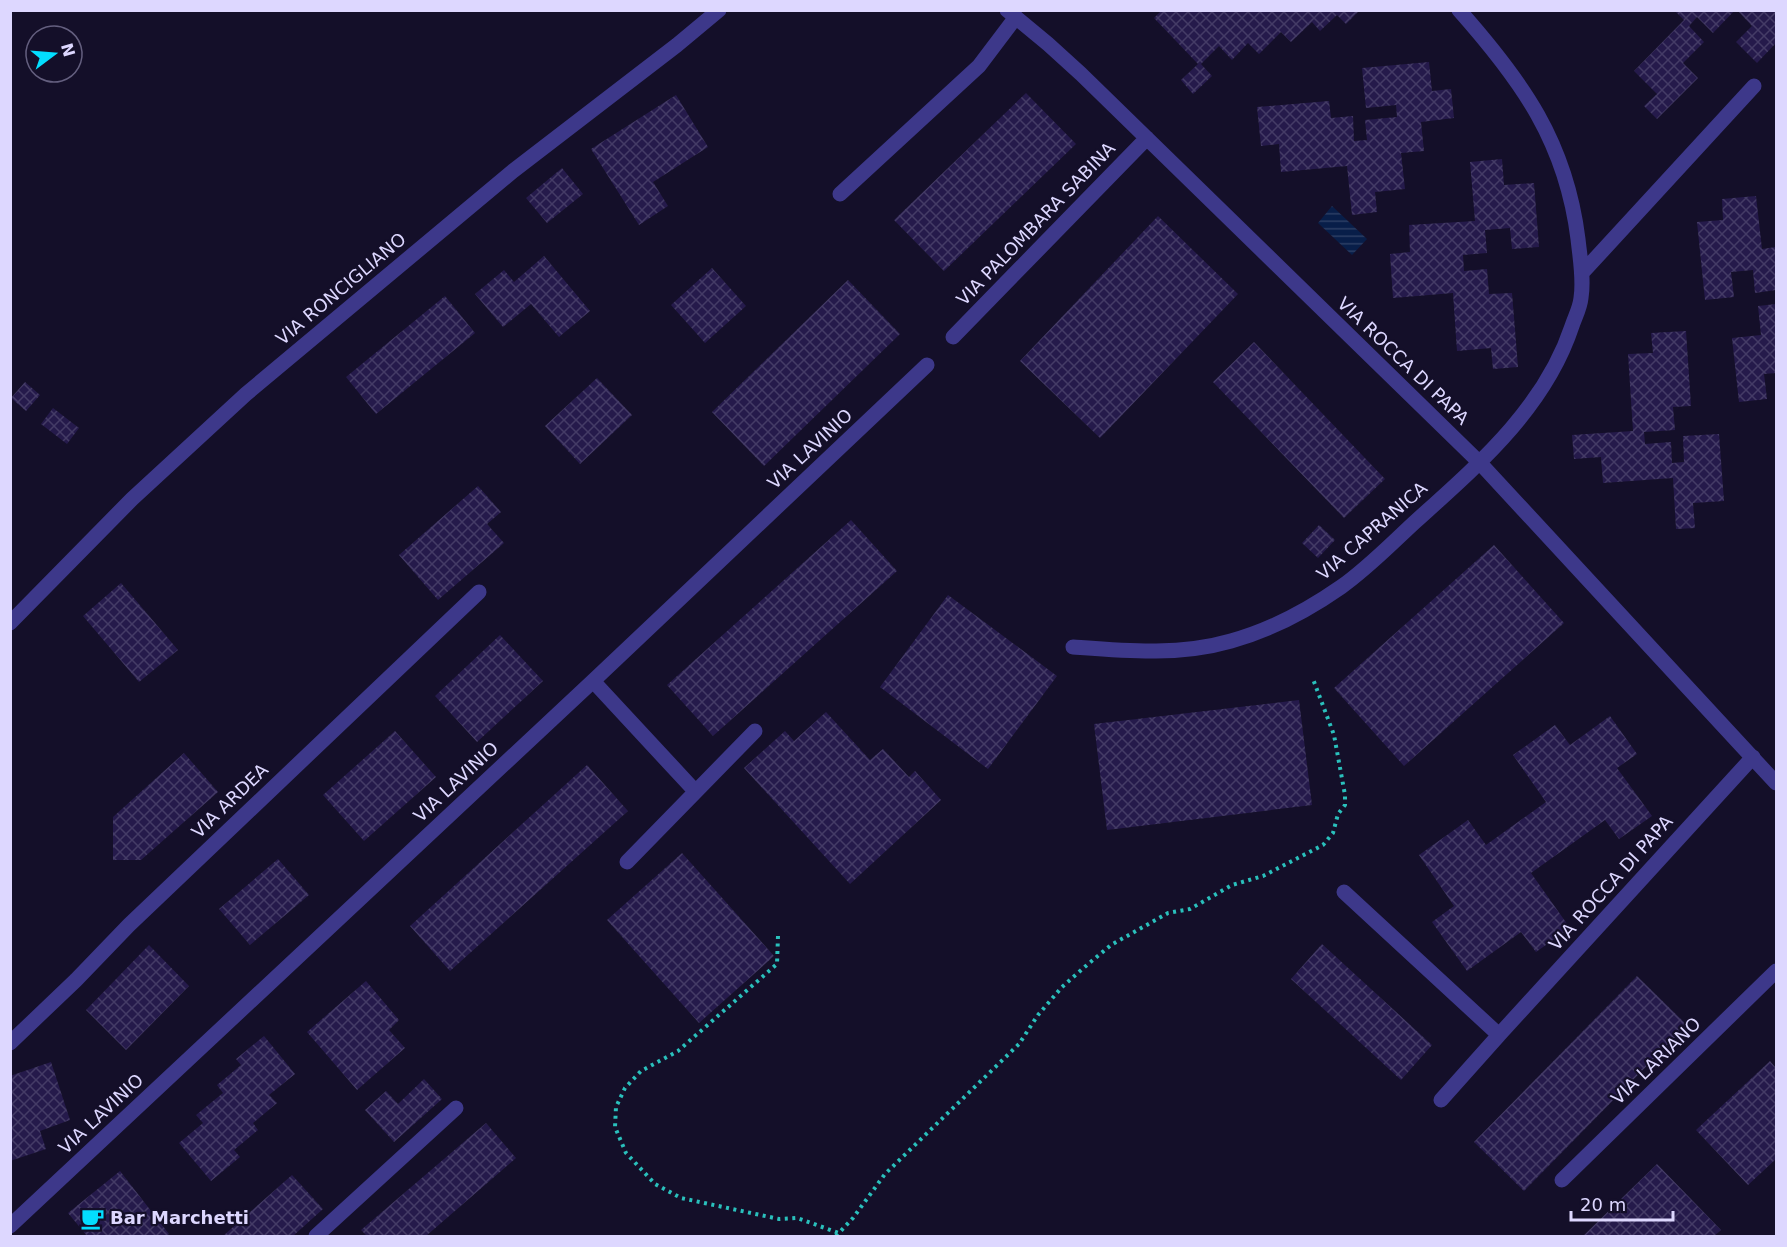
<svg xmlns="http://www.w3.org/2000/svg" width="1787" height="1247" font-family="'DejaVu Sans',sans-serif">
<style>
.water{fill:url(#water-rules)}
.building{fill:url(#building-cross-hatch)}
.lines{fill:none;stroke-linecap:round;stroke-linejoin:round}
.path{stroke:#2ac0bc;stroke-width:4;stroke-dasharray:3 4.5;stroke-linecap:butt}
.minor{stroke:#3d388a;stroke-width:15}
.labels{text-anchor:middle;stroke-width:4.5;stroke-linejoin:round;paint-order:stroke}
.street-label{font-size:18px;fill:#ddd7ff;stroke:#140f29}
.poi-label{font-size:18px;font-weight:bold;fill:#ddd7ff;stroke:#140f29;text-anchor:start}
</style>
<defs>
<pattern id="water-rules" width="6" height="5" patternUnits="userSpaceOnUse" patternTransform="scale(1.5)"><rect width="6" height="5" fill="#081e49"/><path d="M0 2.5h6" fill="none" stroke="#2c3e64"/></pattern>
<pattern id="building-cross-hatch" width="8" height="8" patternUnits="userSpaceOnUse" patternTransform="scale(1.5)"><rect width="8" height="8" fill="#251a4b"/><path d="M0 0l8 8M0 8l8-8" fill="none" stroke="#443b66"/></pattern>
</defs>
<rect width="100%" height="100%" fill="#140f29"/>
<path class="water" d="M 1332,206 L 1367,239 L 1352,255 L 1318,223 Z"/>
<path class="building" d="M 1162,10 L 1360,10 L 1346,24 L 1337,15 L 1320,31 L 1312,22 L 1291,42 L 1281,32 L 1259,54 L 1248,43 L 1232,60 L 1219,46 L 1201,64 L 1212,76 L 1193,94 L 1181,80 L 1198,64 L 1154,18 Z
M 1674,10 L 1735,10 L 1713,33 L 1697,17 L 1689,26 L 1704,42 L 1683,63 L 1698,78 L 1657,119 L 1644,106 L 1657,94 L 1634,71 L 1684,20 Z
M 1737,10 L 1776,10 L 1776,43 L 1757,63 L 1736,42 L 1752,26 Z
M 1429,62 L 1432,91 L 1451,89 L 1454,118 L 1421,122 L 1424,151 L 1401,153 L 1405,189 L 1375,192 L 1377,212 L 1352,215 L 1347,166 L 1281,172 L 1279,144 L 1261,146 L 1257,107 L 1329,101 L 1331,118 L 1353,116 L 1354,141 L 1367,140 L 1365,120 L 1397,117 L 1396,105 L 1366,108 L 1362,68 Z
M 1026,93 L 1076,144 L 944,271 L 894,220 Z
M 676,95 L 708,147 L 653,182 L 668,206 L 639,225 L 591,149 Z
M 1502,159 L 1504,185 L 1534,183 L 1539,247 L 1512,249 L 1510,228 L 1485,230 L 1487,253 L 1463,255 L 1464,271 L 1487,269 L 1489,294 L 1512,293 L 1518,367 L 1493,369 L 1491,348 L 1457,351 L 1453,293 L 1393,298 L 1390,254 L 1410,252 L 1409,225 L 1475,221 L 1470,162 Z
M 562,168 L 583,194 L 547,223 L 526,198 Z
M 1756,196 L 1762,249 L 1776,247 L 1776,290 L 1755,293 L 1753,270 L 1731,272 L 1734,297 L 1705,300 L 1697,222 L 1723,220 L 1722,199 Z
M 1158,216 L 1238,294 L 1100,438 L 1020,361 Z
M 544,256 L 590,311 L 559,337 L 531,304 L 503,327 L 475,294 L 504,270 L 514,282 Z
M 712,268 L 746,306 L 705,343 L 671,305 Z
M 848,280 L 900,334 L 764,466 L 712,412 Z
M 445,296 L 475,333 L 376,414 L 346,377 Z
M 1776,304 L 1776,373 L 1764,374 L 1767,399 L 1739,402 L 1732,338 L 1761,335 L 1758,306 Z
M 1686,331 L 1691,406 L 1673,407 L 1675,430 L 1644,432 L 1645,444 L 1671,442 L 1672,463 L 1684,462 L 1683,436 L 1719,434 L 1724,501 L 1693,503 L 1695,528 L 1676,529 L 1673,478 L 1603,483 L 1601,457 L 1574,459 L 1572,435 L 1633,431 L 1628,354 L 1653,353 L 1651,333 Z
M 1254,342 L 1385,479 L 1344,518 L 1213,382 Z
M 597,378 L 632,415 L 580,464 L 545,426 Z
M 25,382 L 40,395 L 26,411 L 11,398 Z
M 53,408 L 79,428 L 67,444 L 41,424 Z
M 478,486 L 501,512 L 487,524 L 504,543 L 438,600 L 399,555 Z
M 851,520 L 897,571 L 713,736 L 667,685 Z
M 1319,525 L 1335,540 L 1318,558 L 1302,543 Z
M 1494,545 L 1564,623 L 1404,766 L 1334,688 Z
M 121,583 L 178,650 L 139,682 L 83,616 Z
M 948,595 L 1057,676 L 988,769 L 880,687 Z
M 500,635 L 543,681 L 477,742 L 435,696 Z
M 1299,700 L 1312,805 L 1107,830 L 1094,724 Z
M 826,712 L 870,760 L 883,749 L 909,777 L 915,771 L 941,800 L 850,884 L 744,768 L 785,731 L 794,741 Z
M 1610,716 L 1637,754 L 1617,768 L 1652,816 L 1619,839 L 1605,820 L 1531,873 L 1570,928 L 1536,952 L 1521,932 L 1467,971 L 1432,922 L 1454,906 L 1419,855 L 1468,820 L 1486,845 L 1546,802 L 1513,755 L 1555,725 L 1570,745 Z
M 395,731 L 436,777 L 364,841 L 323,795 Z
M 184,753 L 218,792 L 141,860 L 113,860 L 113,817 Z
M 587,765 L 628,811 L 450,971 L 410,926 Z
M 682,853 L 774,956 L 699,1023 L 607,920 Z
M 278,859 L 309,895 L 250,945 L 219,909 Z
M 1322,944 L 1432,1045 L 1401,1080 L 1291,979 Z
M 149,945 L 189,986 L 126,1050 L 86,1010 Z
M 1637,976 L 1687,1025 L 1524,1191 L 1474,1142 Z
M 366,981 L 399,1020 L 389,1030 L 405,1048 L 357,1090 L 307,1032 Z
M 264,1036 L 295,1074 L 269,1095 L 277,1103 L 253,1123 L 258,1130 L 234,1150 L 240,1157 L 211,1181 L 179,1143 L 203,1123 L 196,1115 L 223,1093 L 217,1085 L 241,1065 L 236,1059 Z
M 1770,1061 L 1776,1068 L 1776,1159 L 1748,1185 L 1696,1130 Z
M 51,1062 L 70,1120 L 40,1131 L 46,1149 L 10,1161 L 10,1076 Z
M 424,1079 L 442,1099 L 394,1142 L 365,1110 L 386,1091 L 398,1104 Z
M 486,1123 L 516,1158 L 426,1236 L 367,1236 L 361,1230 Z
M 1657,1164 L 1721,1230 L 1714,1236 L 1583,1236 Z
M 120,1171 L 169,1234 L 166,1236 L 87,1236 L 68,1213 Z
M 292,1175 L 323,1209 L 293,1236 L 223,1236 Z"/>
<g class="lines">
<path class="path" d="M 778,936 L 777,964 L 678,1051 L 641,1071 L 625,1088 L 616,1107 L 615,1127 L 626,1153 L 655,1184 L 681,1198 L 779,1219 L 797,1218 L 839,1233
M 836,1236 L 853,1218 L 885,1174 L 1019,1044 L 1038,1015 L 1062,987 L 1087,965 L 1111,945 L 1168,913 L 1190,909 L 1232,885 L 1263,876 L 1323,845 L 1333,833 L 1338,814 L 1345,805 L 1345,795 L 1334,735 L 1313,679"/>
<path class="minor" d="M 1007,10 L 1048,44 L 1081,74 L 1480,463 L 1776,783
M 840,194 L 979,66 L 1016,17
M 1582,273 L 1754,86
M 953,337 L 1147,138
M 10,623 L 132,499 L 246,394 L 513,171 L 677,45 L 719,10
M 1073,647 C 1126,651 1179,656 1231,641 C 1271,630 1308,610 1341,587 C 1368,568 1392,543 1416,521 C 1478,465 1545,408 1572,326 C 1575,317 1580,308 1581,298 C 1584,279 1580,258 1578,239 C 1566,142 1522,81 1459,10
M 593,681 L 695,791
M 627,862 L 755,731
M 1344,892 L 1499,1035 L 1753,757
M 10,1043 L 76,980 L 129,925 L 479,592
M 1441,1100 L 1499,1035
M 1562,1180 L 1776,971
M 10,1226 L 593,681 L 927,365
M 316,1236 L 456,1108"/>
</g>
<defs>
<symbol id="cafe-bare" viewBox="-9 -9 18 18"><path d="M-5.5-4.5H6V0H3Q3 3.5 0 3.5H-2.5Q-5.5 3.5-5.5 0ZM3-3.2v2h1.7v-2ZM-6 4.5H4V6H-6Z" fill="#03deff" stroke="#140f29" stroke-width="2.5" paint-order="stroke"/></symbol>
</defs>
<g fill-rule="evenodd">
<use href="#cafe-bare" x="76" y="1202" width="33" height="33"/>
</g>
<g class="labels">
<g class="street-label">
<text transform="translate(1036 224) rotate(-46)" y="6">VIA PALOMBARA SABINA</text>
<text transform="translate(341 289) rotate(-40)" y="6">VIA RONCIGLIANO</text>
<text transform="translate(1403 361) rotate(44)" y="6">VIA ROCCA DI PAPA</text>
<text transform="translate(810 449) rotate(-43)" y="6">VIA LAVINIO</text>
<text transform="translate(1372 531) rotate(-41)" y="6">VIA CAPRANICA</text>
<text transform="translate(456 782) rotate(-43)" y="6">VIA LAVINIO</text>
<text transform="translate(230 801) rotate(-44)" y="6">VIA ARDEA</text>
<text transform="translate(1611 883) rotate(-48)" y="6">VIA ROCCA DI PAPA</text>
<text transform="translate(1656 1061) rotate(-44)" y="6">VIA LARIANO</text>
<text transform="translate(101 1114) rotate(-43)" y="6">VIA LAVINIO</text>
</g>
<g class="poi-label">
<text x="110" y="1224">Bar Marchetti</text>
</g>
</g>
<rect width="1787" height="1247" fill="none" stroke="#ddd7ff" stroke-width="24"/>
<g transform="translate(54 54) rotate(74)"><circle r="28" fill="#140f29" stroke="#645f7f" stroke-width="1.5"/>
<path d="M0-4.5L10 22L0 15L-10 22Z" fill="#03deff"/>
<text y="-9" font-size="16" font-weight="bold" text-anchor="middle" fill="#ddd7ff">N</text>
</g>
<path d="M1571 1211v9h102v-9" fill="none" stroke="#ddd7ff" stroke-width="3"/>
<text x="1580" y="1211" font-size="18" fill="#ddd7ff" stroke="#140f29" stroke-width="4.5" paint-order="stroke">20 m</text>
</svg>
